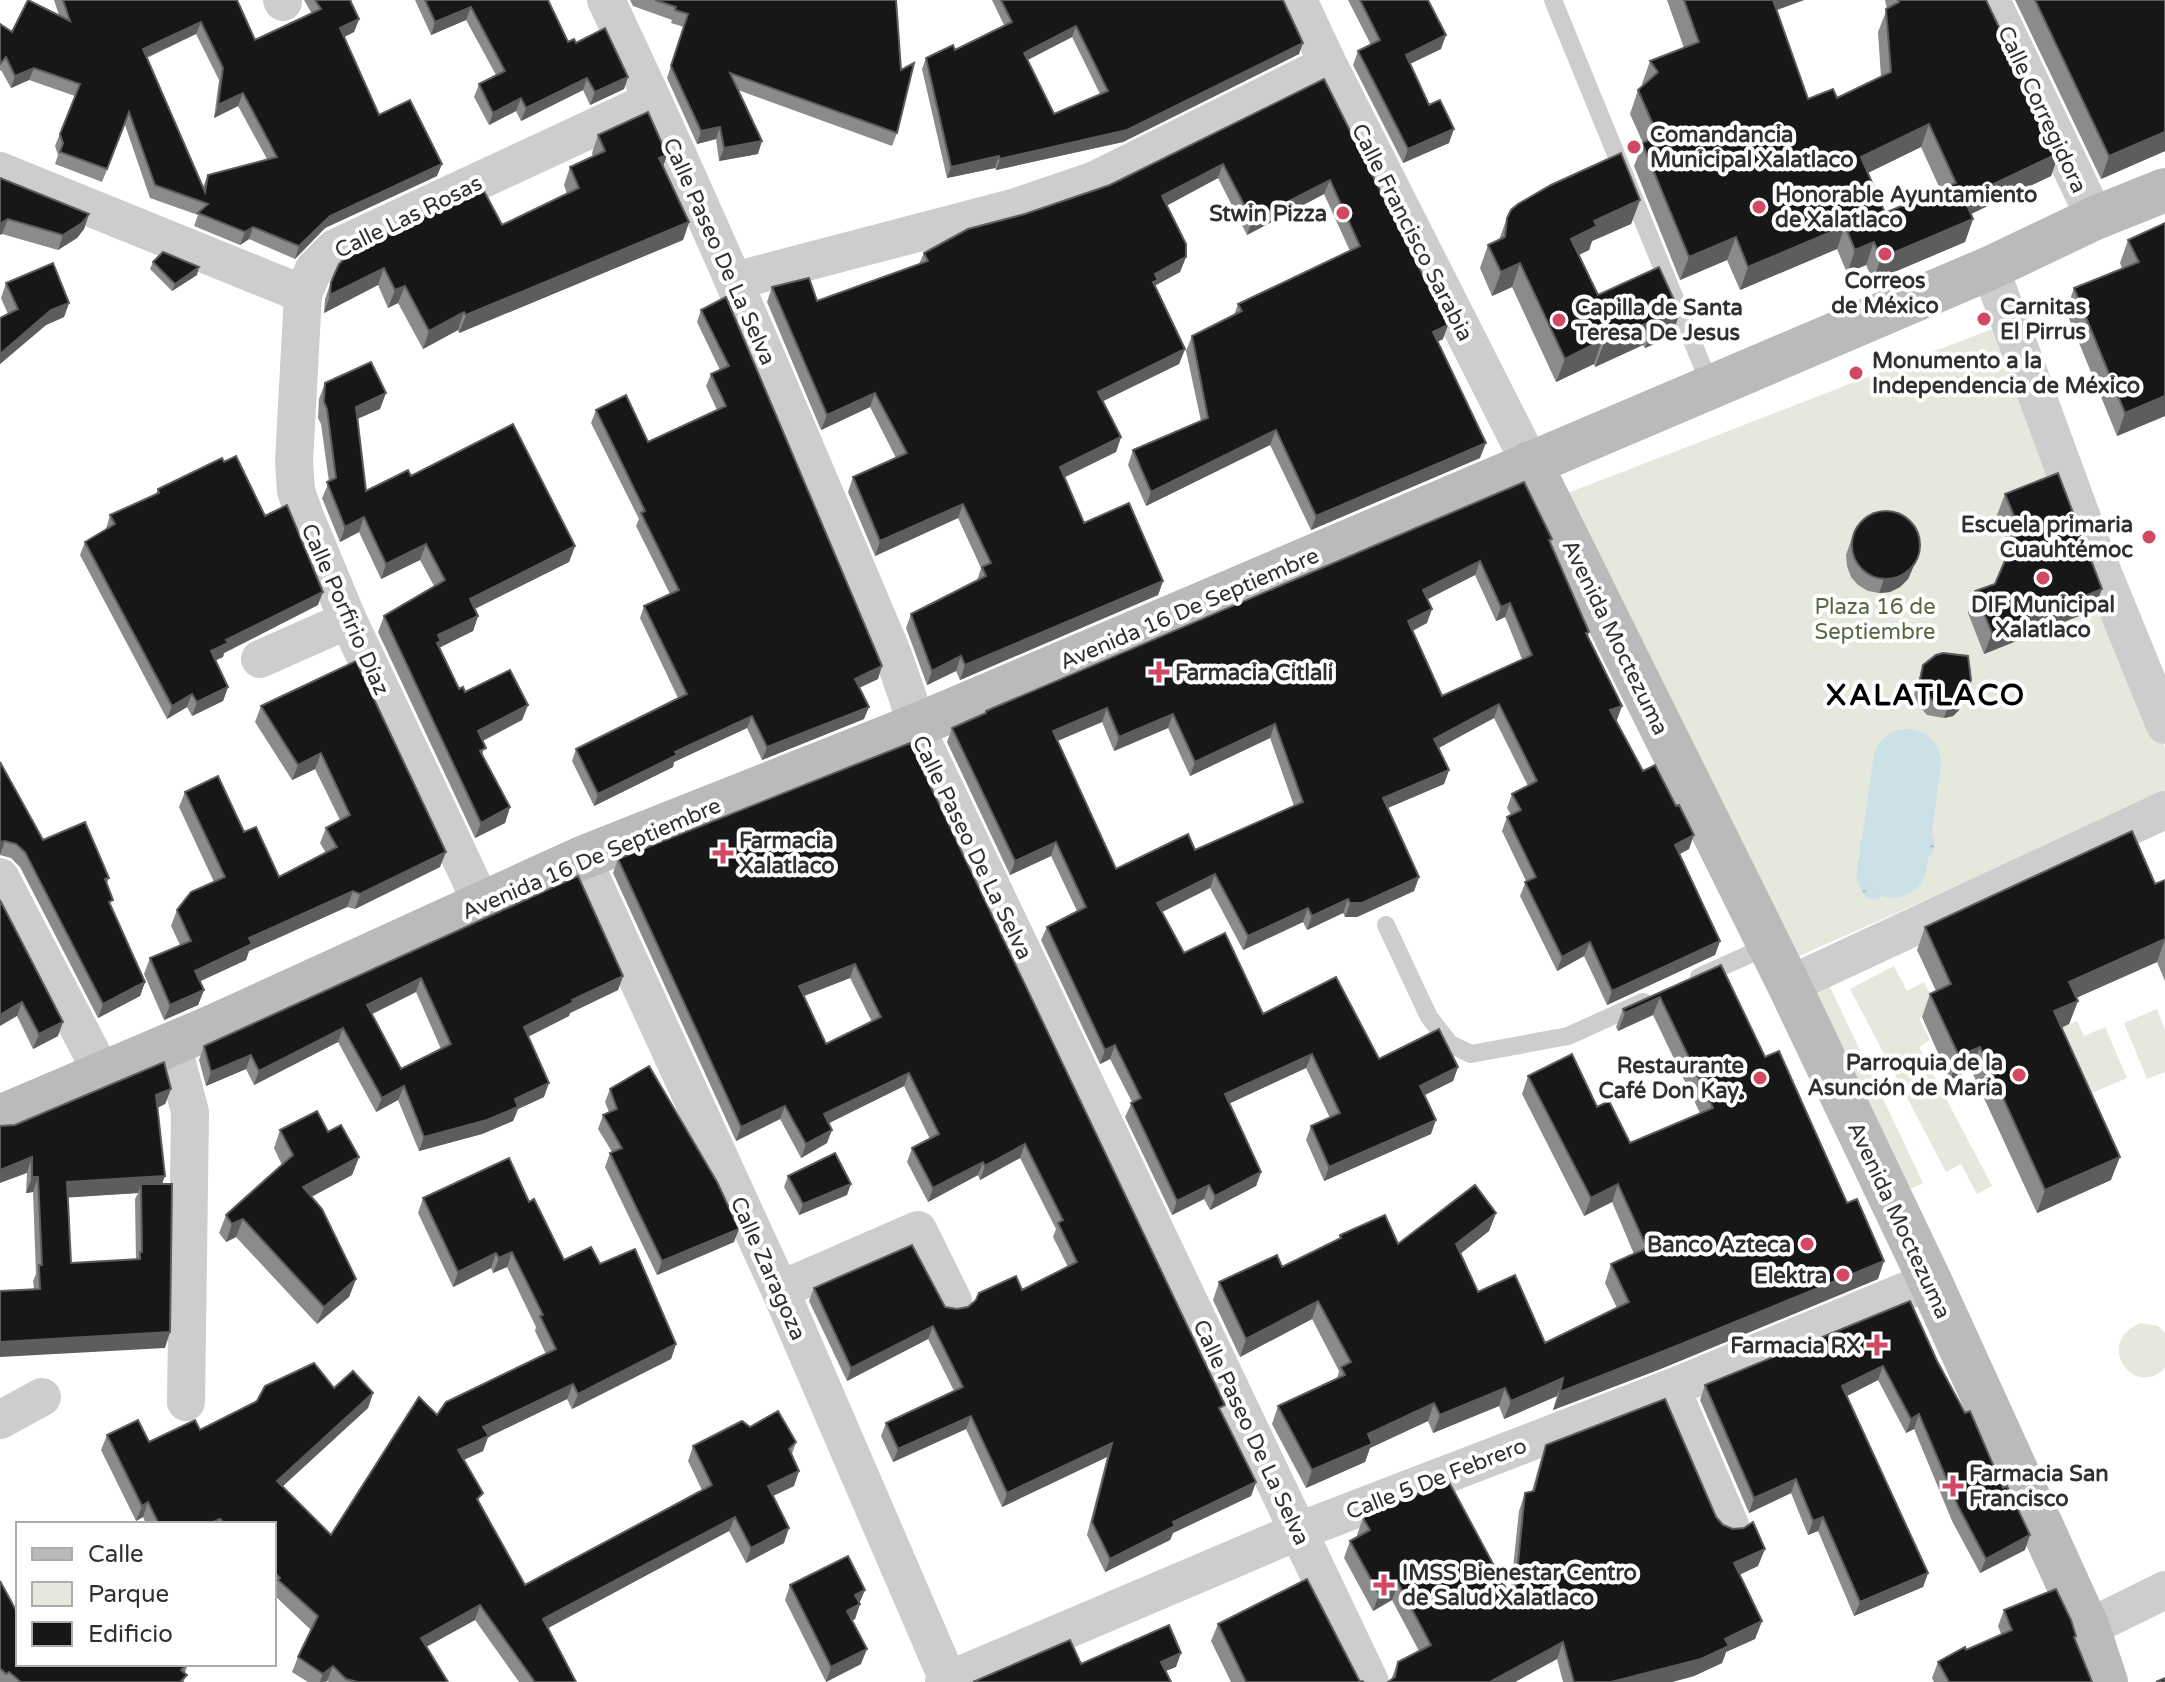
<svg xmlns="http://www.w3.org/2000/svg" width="2165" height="1682" font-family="'Varela Round',sans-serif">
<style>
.green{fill:#e4e8dd}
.water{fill:url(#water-ripples)}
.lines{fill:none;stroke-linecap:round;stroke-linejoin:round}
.river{stroke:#cbe0e7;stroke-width:68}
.lane{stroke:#cdcdcd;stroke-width:18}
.street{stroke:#cdcdcd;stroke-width:38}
.secondary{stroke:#bababa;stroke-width:44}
.wall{fill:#8b8b8b;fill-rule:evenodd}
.shaded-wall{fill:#5d5d5d}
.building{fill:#171717;stroke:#5d5d5d;stroke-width:2;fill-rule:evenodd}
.poi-dot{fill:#d24761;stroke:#fff;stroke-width:3}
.labels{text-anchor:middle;stroke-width:8;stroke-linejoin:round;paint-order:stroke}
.street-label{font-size:22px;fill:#303030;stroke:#fff}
.poi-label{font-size:22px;font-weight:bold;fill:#303030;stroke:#fff;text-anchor:start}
.park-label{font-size:22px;fill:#586742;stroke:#fff}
.district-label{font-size:30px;font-weight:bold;letter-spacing:2px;fill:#000;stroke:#fff}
</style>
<defs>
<pattern id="water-ripples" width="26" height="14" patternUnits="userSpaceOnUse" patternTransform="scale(2)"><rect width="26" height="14" fill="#cbe0e7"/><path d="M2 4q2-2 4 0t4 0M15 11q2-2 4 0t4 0" fill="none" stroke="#afc0c6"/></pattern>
</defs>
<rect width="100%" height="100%" fill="#fff"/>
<path class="green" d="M 2010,322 L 2165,748 L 2165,794 L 1788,961 L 1560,496 Z
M 1894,966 L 1907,991 L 1924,982 L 1938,1009 L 1919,1018 L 1930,1040 L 1919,1047 L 1992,1186 L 1977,1194 L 1961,1164 L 1946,1172 L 1850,989 Z
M 1830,987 L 1923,1183 L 1904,1192 L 1809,995 Z
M 2157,1009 L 2165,1030 L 2165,1072 L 2147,1079 L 2124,1023 Z
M 2077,1021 L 2084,1036 L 2105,1027 L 2127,1078 L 2085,1096 L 2057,1030 Z
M 2141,1323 L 2158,1326 L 2165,1333 L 2165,1368 C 2133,1400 2093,1341 2141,1323 Z"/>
<path class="water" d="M 1908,822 L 1920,826 L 1933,834 C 1937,853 1932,854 1920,866 L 1924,880 C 1915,889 1909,887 1897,884 L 1877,899 L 1867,898 C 1847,873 1863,867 1860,840 L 1877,833 L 1885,836 L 1884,861 L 1903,866 Z"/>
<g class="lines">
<path class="river" d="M 1893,864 L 1907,763"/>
<path class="lane" d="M 1553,0 L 1711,387
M 1386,925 L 1429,1017 L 1450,1044 L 1471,1054 L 1568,1036 L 1643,1002
M 1699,977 L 1770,945"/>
<path class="street" d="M 282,0 L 283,2
M 606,0 C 708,215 800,435 893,655 L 909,701 L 915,726 L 1370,1682
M 1298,0 L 1328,64 L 1530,463
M 1991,0 L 2095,218
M 0,171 L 303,294
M 1990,268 L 2096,556 L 2165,725
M 734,281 L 1013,208 L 1095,180 L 1328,64
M 260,659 L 348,620
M 582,858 L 780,1290 L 948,1680
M 0,877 L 102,1073
M 482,904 L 348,620 L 306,519 L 296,491 L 294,462 L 303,294 L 314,269 L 335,248 L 653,100
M 1789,985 L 2165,810
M 172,1044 L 190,1112 L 186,1402
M 780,1290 L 918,1230 L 953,1301
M 1671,1388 L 1730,1525
M 0,1420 L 42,1397
M 2088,1628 L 2165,1590
M 944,1682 L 1299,1531 L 1671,1388 L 1930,1281"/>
<path class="secondary" d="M 1530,463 L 1789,985 L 1930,1281 L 2088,1628 L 2106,1682
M 0,1117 L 214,1026 L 582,858 L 915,726 L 1990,268 L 2095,218 L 2165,190"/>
</g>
<path class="wall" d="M 54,0 L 237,0 L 255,40 L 312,14 L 304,0 L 353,0 L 350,1 L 359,19 L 354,32 L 344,37 L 379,115 L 437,176 L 325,228 L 295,259 L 249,239 L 240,245 L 194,226 L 198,215 L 150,198 L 125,125 L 102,182 L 55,164 L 58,155 L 55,146 L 75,96 L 29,80 L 11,88 L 1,70 L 0,71 L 0,24 L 12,32 L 59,15 ZM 196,34 L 219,80 L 214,118 L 238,106 L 267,159 L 208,175 L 203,187 L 147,58 Z
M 415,0 L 548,0 L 568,42 L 576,43 L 628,77 L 624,89 L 590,105 L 583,90 L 521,121 L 516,111 L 489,125 L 474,97 L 479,84 L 496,75 L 466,20 L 431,35 Z
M 630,0 L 896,0 L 897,133 L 892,146 L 738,90 L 758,154 L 719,161 L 716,139 L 697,144 L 667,78 L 684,27 L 671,23 L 672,20 L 633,6 Z
M 992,0 L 1283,0 L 1299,54 L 1123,142 L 996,170 L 995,168 L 947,178 L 922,69 L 926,58 L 955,50 L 1004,25 ZM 1072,37 L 1100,94 L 1054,114 L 1027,60 Z
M 1348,0 L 1428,0 L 1441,49 L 1410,64 L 1429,105 L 1449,143 L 1403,163 L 1353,65 L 1358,51 L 1371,45 Z
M 1667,0 L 1804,0 L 1777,10 L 1808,99 L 1837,98 L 1881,77 L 1878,32 L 1887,9 L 1885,0 L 1986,0 L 2059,153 L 2051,176 L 1971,214 L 1973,219 L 1965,242 L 1873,281 L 1866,265 L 1847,273 L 1837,249 L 1740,290 L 1727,260 L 1680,280 L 1634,166 L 1643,143 L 1630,114 L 1638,90 L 1643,86 L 1642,84 L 1650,61 L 1684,48 ZM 1921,147 L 1940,189 L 1885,213 L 1868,173 Z
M 2015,0 L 2165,0 L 2165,151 L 2101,179 Z
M 1324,79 L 1443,339 L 1437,342 L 1480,458 L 1311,530 L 1270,445 L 1146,506 L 1128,465 L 1133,450 L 1201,421 L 1186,351 L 1192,336 L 1234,315 L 1238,304 L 1350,251 L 1324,194 L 1247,235 L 1218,178 L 1167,205 L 1186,257 L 1180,272 L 1156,285 L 1155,287 L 1185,349 L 1179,364 L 1103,401 L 1121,437 L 1116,452 L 1064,477 L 1084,523 L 1163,581 L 1158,595 L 960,680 L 956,671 L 927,685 L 906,628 L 911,614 L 977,581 L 981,568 L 958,518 L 875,556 L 848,492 L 853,477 L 896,458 L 870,407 L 821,430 L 767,302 L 772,287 L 817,301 L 919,264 L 924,253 L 1025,214 L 1110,185 Z
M 598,135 L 667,155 L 663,166 L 689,222 L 683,240 L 459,333 L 458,330 L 423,349 L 398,303 L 388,308 L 378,285 L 324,313 L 325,299 L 331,282 L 502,225 L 567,194 L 564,185 L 570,167 L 593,157 L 592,153 Z
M 0,178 L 89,214 L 84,229 L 77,238 L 58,250 L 2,234 Z
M 1640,200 L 1631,224 L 1592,241 L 1589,250 L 1579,255 L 1598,295 L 1659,267 L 1671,337 L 1645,348 L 1643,345 L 1595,367 L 1594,364 L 1556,382 L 1512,287 L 1492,296 L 1480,268 L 1488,245 L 1499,240 L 1507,218 Z
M 2165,223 L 2165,416 L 2117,436 L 2066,311 L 2074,288 L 2122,268 L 2120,263 L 2128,240 Z
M 153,262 L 197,275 L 172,291 L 150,269 Z
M 6,283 L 69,303 L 64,317 L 46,325 L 0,364 L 0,318 L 8,314 L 1,298 Z
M 726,297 L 878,679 L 859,688 L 864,719 L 762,760 L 747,728 L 674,762 L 673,767 L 594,806 L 572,761 L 576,749 L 678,698 L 640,618 L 644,606 L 670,594 L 636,526 L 639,519 L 591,423 L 596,410 L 648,442 L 717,410 L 706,386 L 711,374 L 720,370 L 697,322 L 701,310 Z
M 325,383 L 380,409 L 357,419 L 366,491 L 411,476 L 575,546 L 569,562 L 475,609 L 478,616 L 473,631 L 439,647 L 459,689 L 528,705 L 522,720 L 483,741 L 483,757 L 510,807 L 505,823 L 475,838 L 378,632 L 384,616 L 434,586 L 420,560 L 381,579 L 359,532 L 340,542 L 322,498 L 329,482 L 321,424 L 318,418 L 319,399 Z
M 158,489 L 265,516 L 318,605 L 224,653 L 223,657 L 215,660 L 228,687 L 223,701 L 192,716 L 187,707 L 167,719 L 80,555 L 85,542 L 106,529 L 110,515 L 156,494 Z
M 2005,494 L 2094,610 L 1984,654 L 1968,613 L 1975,591 L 1995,584 L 2010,548 L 1997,515 Z
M 1855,529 L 1919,554 L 1908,579 L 1900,587 L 1890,592 L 1879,593 L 1868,591 L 1858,585 L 1851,577 L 1847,566 L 1846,555 Z
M 1552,539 L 1550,543 L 1589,632 L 1588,636 L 1622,706 L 1616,720 L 1643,771 L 1689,849 L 1680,854 L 1720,941 L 1715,955 L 1607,1005 L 1584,956 L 1557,971 L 1520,896 L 1526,881 L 1502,831 L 1507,817 L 1511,815 L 1507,808 L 1512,794 L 1528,786 L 1494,718 L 1439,748 L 1449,770 L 1444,784 L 1388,808 L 1419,877 L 1414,891 L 1357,917 L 1345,917 L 1343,913 L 1307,930 L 1303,922 L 1243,950 L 1210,888 L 1162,912 L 1184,953 L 1263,1014 L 1379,1059 L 1458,1067 L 1453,1081 L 1424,1095 L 1431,1134 L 1324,1181 L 1306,1140 L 1311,1126 L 1330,1118 L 1306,1068 L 1229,1103 L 1261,1172 L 1256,1186 L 1210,1210 L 1204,1199 L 1172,1215 L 1125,1117 L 1132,1102 L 1110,1059 L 1100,1064 L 1041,940 L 1047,927 L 1077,911 L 1051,856 L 1010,875 L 947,742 L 952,728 L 985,714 L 986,711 ZM 1475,575 L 1496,621 L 1505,617 L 1522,659 L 1442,696 L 1413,631 L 1427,623 L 1428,599 ZM 1102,722 L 1114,751 L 1168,728 L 1190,776 L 1270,738 L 1294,806 L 1195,850 L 1116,869 L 1057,741 Z
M 356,661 L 440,867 L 355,909 L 347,907 L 249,951 L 246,960 L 200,981 L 204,990 L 198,1005 L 164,1020 L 144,974 L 150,958 L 180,945 L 171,926 L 177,910 L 214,882 L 179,807 L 185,792 L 244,832 L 279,877 L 326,853 L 320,843 L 326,828 L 340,820 L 315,769 L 292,780 L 255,722 L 261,706 Z
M 1923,665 L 1959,710 L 1953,716 L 1944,718 L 1927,715 L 1916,702 L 1914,695 Z
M 910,743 L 1222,1414 L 1256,1482 L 1251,1496 L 1173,1533 L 1170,1540 L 1105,1572 L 1087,1535 L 1107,1457 L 1002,1507 L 966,1429 L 893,1462 L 881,1436 L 886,1423 L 954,1391 L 928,1339 L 847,1381 L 809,1301 L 814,1288 L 957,1309 L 1022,1290 L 1068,1267 L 1053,1237 L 1056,1229 L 1020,1158 L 980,1180 L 978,1175 L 928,1202 L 907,1162 L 912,1148 L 930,1139 L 904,1086 L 829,1123 L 827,1143 L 801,1158 L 780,1119 L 736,1141 L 613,873 L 618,859 ZM 850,978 L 872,1022 L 826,1044 L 803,996 Z
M 0,762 L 43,840 L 109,878 L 107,883 L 111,906 L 145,982 L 140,996 L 98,1018 L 20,867 L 11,858 L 0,855 Z
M 578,876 L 623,976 L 618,990 L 570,1013 L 569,1016 L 528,1037 L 544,1097 L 518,1109 L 513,1121 L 482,1134 L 419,1151 L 398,1100 L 376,1112 L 338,1042 L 254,1085 L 246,1069 L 206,1086 L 199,1060 L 204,1046 ZM 416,992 L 441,1049 L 401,1069 L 372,1014 Z
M 2165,880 L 2165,981 L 2157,962 L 2076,998 L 2078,1001 L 2069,1024 L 2062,1028 L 2111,1180 L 2037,1213 L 1971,1070 L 1950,1080 L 1922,1017 L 1930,994 L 1936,991 L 1917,950 L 1925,927 L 2155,884 Z
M 0,900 L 58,1036 L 33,1049 L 17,1016 Z
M 1721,965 L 1765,1057 L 1878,1279 L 1663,1368 L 1553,1410 L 1557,1396 L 1504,1419 L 1499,1406 L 1433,1433 L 1428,1421 L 1370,1448 L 1365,1462 L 1306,1488 L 1272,1424 L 1278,1406 L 1337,1379 L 1339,1371 L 1312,1319 L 1240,1357 L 1213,1300 L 1219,1282 L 1282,1267 L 1339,1239 L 1340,1235 L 1398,1244 L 1496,1213 L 1489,1231 L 1461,1253 L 1478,1292 L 1545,1343 L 1617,1308 L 1605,1283 L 1611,1264 L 1634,1254 L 1612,1202 L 1584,1216 L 1522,1094 L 1528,1076 L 1597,1107 L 1630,1143 L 1700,1113 L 1653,1015 L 1618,1031 L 1616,1027 L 1623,1009 Z
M 171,1089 L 165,1104 L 157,1108 L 162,1184 L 165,1348 L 34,1289 L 33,1281 L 36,1274 L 33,1192 L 26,1193 L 27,1173 L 2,1126 L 15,1125 ZM 138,1193 L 135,1199 L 136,1259 L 71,1263 L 68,1197 Z
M 610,1089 L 734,1242 L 657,1275 L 605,1167 L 610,1153 L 612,1152 L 598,1129 L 603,1115 L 609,1112 L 605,1102 Z
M 280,1130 L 328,1132 L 359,1157 L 352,1175 L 311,1197 L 356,1279 L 349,1297 L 317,1324 L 236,1237 L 226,1242 L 219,1233 L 226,1215 L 282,1165 L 274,1148 Z
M 788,1176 L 847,1195 L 799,1215 L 784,1187 Z
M 423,1198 L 529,1202 L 564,1260 L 600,1264 L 676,1344 L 671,1359 L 572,1409 L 567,1399 L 488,1437 L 483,1451 L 464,1460 L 480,1503 L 525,1585 L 702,1490 L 688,1461 L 693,1446 L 750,1427 L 796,1442 L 792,1454 L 794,1486 L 773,1496 L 784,1543 L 746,1563 L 729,1531 L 548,1628 L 576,1682 L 519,1682 L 475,1620 L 426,1647 L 448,1682 L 329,1682 L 327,1681 L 326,1682 L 308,1682 L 292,1672 L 298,1657 L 311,1630 L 274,1595 L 274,1524 L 146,1524 L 143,1517 L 136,1521 L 101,1450 L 107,1435 L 149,1442 L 200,1430 L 334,1388 L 373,1393 L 368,1408 L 283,1486 L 331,1535 L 437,1415 L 546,1354 L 535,1331 L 536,1327 L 507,1267 L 493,1273 L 491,1268 L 453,1287 L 418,1213 Z
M 1910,1301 L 2025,1550 L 1980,1573 L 1952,1521 L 1914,1429 L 1906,1433 L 1878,1380 L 1847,1396 L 1928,1573 L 1923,1587 L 1854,1616 L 1818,1531 L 1808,1535 L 1791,1493 L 1749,1513 L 1700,1400 L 1705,1385 Z
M 1546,1445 L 1716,1517 L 1758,1566 L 1739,1575 L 1762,1621 L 1755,1639 L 1726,1652 L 1722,1663 L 1694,1676 L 1672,1682 L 1563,1682 L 1557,1659 L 1515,1682 L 1388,1682 L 1391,1680 L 1398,1662 L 1419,1651 L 1392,1600 L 1373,1611 L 1344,1558 L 1350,1541 L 1358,1537 L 1357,1535 L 1363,1518 L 1510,1596 L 1519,1511 L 1525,1493 L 1532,1491 L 1540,1462 Z
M 0,1581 L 18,1664 L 188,1664 L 185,1673 L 184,1682 L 0,1682 Z
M 790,1585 L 860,1603 L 855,1619 L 852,1621 L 861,1664 L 826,1682 L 785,1600 Z
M 2004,1610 L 2076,1636 L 2075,1639 L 2092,1682 L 1934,1682 L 1932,1678 L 1938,1662 L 2001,1634 L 1998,1626 Z
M 1218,1624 L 1360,1682 L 1364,1682 L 1231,1682 L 1211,1641 Z"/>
<path class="shaded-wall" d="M 1767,0 L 1804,0 L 1762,15 Z
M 471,7 L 466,20 L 431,35 L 435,22 Z
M 359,19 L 354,32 L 336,41 L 340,28 Z
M 201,22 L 196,34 L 138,61 L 143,49 Z
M 1076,26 L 1072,37 L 1020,64 L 1024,53 Z
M 1446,35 L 1441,49 L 1401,68 L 1406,55 Z
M 1303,43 L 1299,54 L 1123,142 L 996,170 L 1000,159 Z
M 34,68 L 29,80 L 11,88 L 15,76 Z
M 628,77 L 624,89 L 590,105 L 595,92 Z
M 587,78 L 583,90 L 521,121 L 526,108 Z
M 243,93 L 238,106 L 214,118 L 218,105 Z
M 521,98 L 516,111 L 489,125 L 493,113 Z
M 1929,124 L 1921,147 L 1853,180 L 1861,157 Z
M 720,127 L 716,139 L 697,144 L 701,131 Z
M 1454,129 L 1449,143 L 1403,163 L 1408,149 Z
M 2165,132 L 2165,151 L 2101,179 L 2109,156 Z
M 762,141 L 758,154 L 719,161 L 724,148 Z
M 2059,153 L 2051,176 L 1956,221 L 1964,198 Z
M 667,155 L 661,172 L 659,158 Z
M 999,156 L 995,168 L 947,178 L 951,167 Z
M 442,164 L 437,176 L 325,228 L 295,259 L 299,246 L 330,216 Z
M 1223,164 L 1218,178 L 1157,211 L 1162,196 Z
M 1330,180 L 1324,194 L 1247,235 L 1252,220 Z
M 1640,200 L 1631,224 L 1592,241 L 1589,250 L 1563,262 L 1571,239 L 1594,221 Z
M 89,214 L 84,229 L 77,238 L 58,250 L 63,235 Z
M 8,219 L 2,234 L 0,235 L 0,224 Z
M 1973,219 L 1965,242 L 1873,281 L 1881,258 Z
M 689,222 L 683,240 L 459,333 L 466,315 Z
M 1845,226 L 1837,249 L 1740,290 L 1748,267 Z
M 253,227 L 249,239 L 240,245 L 245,232 Z
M 1736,237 L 1727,260 L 1680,280 L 1689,257 Z
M 1874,242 L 1866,265 L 1847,273 L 1855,250 Z
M 1186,257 L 1180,272 L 1156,285 L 1152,295 L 1155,274 Z
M 1520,263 L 1512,287 L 1492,296 L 1501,272 Z
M 199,267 L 197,275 L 172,291 L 175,284 Z
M 384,268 L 378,285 L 324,313 L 330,295 Z
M 405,286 L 398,303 L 388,308 L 395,290 Z
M 69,303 L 64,317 L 46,325 L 0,364 L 0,354 L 51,310 Z
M 464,312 L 458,330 L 423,349 L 429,331 Z
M 1680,313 L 1671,337 L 1645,348 L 1653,325 Z
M 1652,321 L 1643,345 L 1595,367 L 1604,343 Z
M 1448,325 L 1443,339 L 1427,347 L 1433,332 Z
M 1602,340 L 1594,364 L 1556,382 L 1565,359 Z
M 1185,349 L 1179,364 L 1093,406 L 1098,392 Z
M 386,393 L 380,409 L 350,422 L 356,407 Z
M 875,393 L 870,407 L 821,430 L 827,415 Z
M 2165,396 L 2165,416 L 2117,436 L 2125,413 Z
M 1276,430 L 1270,445 L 1146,506 L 1151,492 Z
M 1121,437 L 1116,452 L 1055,482 L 1060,467 Z
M 1486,443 L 1480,458 L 1311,530 L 1316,516 Z
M 963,504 L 958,518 L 875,556 L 880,541 Z
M 364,517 L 359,532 L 340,542 L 345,527 Z
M 426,544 L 420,560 L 381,579 L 386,564 Z
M 575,546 L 569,562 L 464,614 L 470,599 Z
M 1919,554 L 1908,579 L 1900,587 L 1890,592 L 1879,593 L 1884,579 Z
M 1480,561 L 1475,575 L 1418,604 L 1423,590 Z
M 1163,581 L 1158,595 L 960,680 L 965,665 Z
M 2102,589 L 2094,610 L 1984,654 L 1992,633 Z
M 323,592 L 318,605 L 224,653 L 223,657 L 206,665 L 211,651 L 226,640 Z
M 1510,603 L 1505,617 L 1496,621 L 1501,607 Z
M 1432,609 L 1427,623 L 1403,635 L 1408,621 Z
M 478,616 L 473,631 L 439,648 L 436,656 L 438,635 Z
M 961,656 L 956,671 L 927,685 L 932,671 Z
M 882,666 L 878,679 L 850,692 L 855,679 Z
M 1971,680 L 1959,710 L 1953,716 L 1944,718 L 1949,704 Z
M 228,687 L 223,701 L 192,716 L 197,702 Z
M 192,694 L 187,707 L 167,719 L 172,706 Z
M 1499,704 L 1494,718 L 1429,753 L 1434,739 Z
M 528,705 L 522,720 L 472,746 L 478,731 Z
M 1622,706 L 1617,720 L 1605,724 L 1610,710 Z
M 869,707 L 864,719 L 762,760 L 767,747 Z
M 1107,708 L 1102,722 L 1048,745 L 1053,731 Z
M 1173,714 L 1168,728 L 1114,751 L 1119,737 Z
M 752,716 L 747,728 L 674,762 L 673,767 L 594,806 L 598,794 L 675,752 Z
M 1275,724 L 1270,738 L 1190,776 L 1195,762 Z
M 321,753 L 315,769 L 292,780 L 298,765 Z
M 1449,770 L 1444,784 L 1378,812 L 1383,798 Z
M 510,807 L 505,823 L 475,838 L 481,823 Z
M 1694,835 L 1689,849 L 1670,859 L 1675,845 Z
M 5,841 L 0,855 L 0,842 Z
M 1056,842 L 1051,856 L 1010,875 L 1015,861 Z
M 446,852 L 440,867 L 355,909 L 360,894 Z
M 1215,874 L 1210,888 L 1152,917 L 1157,903 Z
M 1419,877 L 1414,891 L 1357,917 L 1345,917 L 1350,903 Z
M 353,891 L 347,907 L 249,951 L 246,960 L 190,986 L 195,971 L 249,938 Z
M 1348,899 L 1343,913 L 1307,930 L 1312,916 Z
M 1308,908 L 1303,922 L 1243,950 L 1248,936 Z
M 2165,939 L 2157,962 L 2060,1005 L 2069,982 Z
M 1720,941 L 1715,955 L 1607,1005 L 1612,991 Z
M 1590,942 L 1584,956 L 1557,971 L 1562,957 Z
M 855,964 L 850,978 L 794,1000 L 799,986 Z
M 623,976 L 618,990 L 570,1013 L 569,1016 L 519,1041 L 524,1027 L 572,1000 Z
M 421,978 L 416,992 L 362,1019 L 367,1005 Z
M 145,982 L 140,996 L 98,1018 L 103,1004 Z
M 204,990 L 198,1005 L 164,1020 L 170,1005 Z
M 1660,997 L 1653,1015 L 1618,1031 L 1625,1013 Z
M 2078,1001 L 2069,1024 L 2046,1034 L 2054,1011 Z
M 22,1002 L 17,1016 L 0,1026 L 0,1015 Z
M 63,1022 L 58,1036 L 33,1049 L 39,1034 Z
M 343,1028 L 338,1042 L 254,1085 L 259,1071 Z
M 1115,1045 L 1110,1059 L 1100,1064 L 1105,1050 Z
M 1980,1047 L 1971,1070 L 1950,1080 L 1959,1056 Z
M 1312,1054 L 1306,1068 L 1220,1108 L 1225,1094 Z
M 251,1055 L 246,1069 L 206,1086 L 211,1072 Z
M 1458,1067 L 1453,1081 L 1415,1100 L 1420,1086 Z
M 909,1073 L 904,1086 L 819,1128 L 824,1114 Z
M 549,1083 L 544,1097 L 518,1109 L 513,1121 L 482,1134 L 419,1151 L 424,1137 Z
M 404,1086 L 398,1100 L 376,1112 L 382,1098 Z
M 171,1089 L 165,1104 L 151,1111 L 156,1095 Z
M 785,1106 L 780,1119 L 736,1141 L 741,1127 Z
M 1436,1120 L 1431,1134 L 1324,1181 L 1329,1167 Z
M 832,1130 L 827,1143 L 801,1158 L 806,1144 Z
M 1025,1144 L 1020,1158 L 980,1180 L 985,1166 Z
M 32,1157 L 27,1173 L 0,1183 L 0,1170 Z
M 359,1157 L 352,1175 L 296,1205 L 303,1187 Z
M 2120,1157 L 2111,1180 L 2037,1213 L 2045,1190 Z
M 983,1162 L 978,1175 L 928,1202 L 933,1188 Z
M 1261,1172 L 1256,1186 L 1210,1210 L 1215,1196 Z
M 165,1176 L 159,1192 L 141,1184 L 138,1193 L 62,1198 L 67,1182 Z
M 32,1177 L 38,1177 L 33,1192 L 26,1193 Z
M 851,1184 L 847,1195 L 799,1215 L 803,1204 Z
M 1618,1184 L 1612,1202 L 1584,1216 L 1591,1198 Z
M 1209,1185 L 1204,1199 L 1172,1215 L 1177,1201 Z
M 1496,1213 L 1489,1231 L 1450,1262 L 1456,1244 Z
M 243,1219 L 236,1237 L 226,1242 L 232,1224 Z
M 739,1229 L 734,1242 L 657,1275 L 662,1261 Z
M 512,1252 L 507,1267 L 493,1273 L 499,1258 Z
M 496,1253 L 491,1268 L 453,1287 L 458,1272 Z
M 1884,1261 L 1878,1279 L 1663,1368 L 1553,1410 L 1560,1392 Z
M 356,1279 L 349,1297 L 317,1324 L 324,1307 Z
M 1318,1301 L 1312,1319 L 1240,1357 L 1246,1339 Z
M 933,1326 L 928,1339 L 847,1381 L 851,1368 Z
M 170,1332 L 165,1348 L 0,1357 L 0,1342 Z
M 676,1344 L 671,1359 L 572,1409 L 578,1394 Z
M 1883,1366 L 1878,1380 L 1837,1401 L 1842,1386 Z
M 1563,1378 L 1557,1396 L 1504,1419 L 1511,1401 Z
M 573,1384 L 567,1399 L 488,1437 L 483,1451 L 452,1465 L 458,1450 L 483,1427 Z
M 1505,1388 L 1499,1406 L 1433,1433 L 1440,1415 Z
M 373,1393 L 368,1408 L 272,1496 L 277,1481 Z
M 1434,1403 L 1428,1421 L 1370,1448 L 1365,1462 L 1306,1488 L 1312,1470 L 1368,1434 Z
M 1919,1414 L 1914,1429 L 1906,1433 L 1911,1419 Z
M 971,1416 L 966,1429 L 893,1462 L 898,1449 Z
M 1112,1443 L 1107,1457 L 1002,1507 L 1007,1493 Z
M 799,1471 L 794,1486 L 762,1501 L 768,1486 Z
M 1796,1479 L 1791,1493 L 1749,1513 L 1754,1498 Z
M 1256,1482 L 1251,1496 L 1173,1533 L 1170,1540 L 1105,1572 L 1110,1559 L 1173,1522 Z
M 148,1502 L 143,1517 L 136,1521 L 142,1506 Z
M 735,1517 L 729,1531 L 537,1634 L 543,1619 Z
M 1823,1517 L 1818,1531 L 1808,1535 L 1813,1521 Z
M 789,1528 L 784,1543 L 746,1563 L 751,1548 Z
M 2030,1535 L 2025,1550 L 1980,1573 L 1986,1559 Z
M 1765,1549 L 1758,1566 L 1728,1580 L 1734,1563 Z
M 1928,1573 L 1923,1587 L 1854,1616 L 1860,1602 Z
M 1398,1583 L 1392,1600 L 1373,1611 L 1379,1594 Z
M 865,1590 L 859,1604 L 855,1595 Z
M 860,1604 L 855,1619 L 842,1626 L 847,1611 Z
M 480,1605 L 475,1620 L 415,1653 L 421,1638 Z
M 1762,1621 L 1755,1639 L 1726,1652 L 1722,1663 L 1694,1676 L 1672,1682 L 1611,1682 Z
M 1563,1642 L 1557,1659 L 1515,1682 L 1490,1682 Z
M 867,1649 L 861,1664 L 826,1682 L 831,1667 Z
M 1181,1653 L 1176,1667 L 1156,1675 L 1161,1662 Z
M 333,1666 L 327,1681 L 320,1682 L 323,1674 Z"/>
<path class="building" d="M 28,0 L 70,21 L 63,0 L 237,0 L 255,40 L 321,9 L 315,0 L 350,0 L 359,19 L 340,28 L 379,115 L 410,100 L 442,164 L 330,216 L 299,246 L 253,227 L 245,232 L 198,213 L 208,204 L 155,185 L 129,112 L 107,169 L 60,152 L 63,143 L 60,134 L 80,84 L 34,68 L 15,76 L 6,57 L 0,64 L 0,24 L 12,32 ZM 201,22 L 223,68 L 218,105 L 243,93 L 277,157 L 208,175 L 205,192 L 143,49 Z
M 425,0 L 548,0 L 568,42 L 574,39 L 576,43 L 605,28 L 628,77 L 595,92 L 587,78 L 526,108 L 521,98 L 493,113 L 479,84 L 505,71 L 471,7 L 435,22 Z
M 655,0 L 896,0 L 901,70 L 914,63 L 897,133 L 730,73 L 762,141 L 724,148 L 720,127 L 701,131 L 671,66 L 688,14 L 675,10 L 676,7 Z
M 1001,0 L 1283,0 L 1303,43 L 1127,130 L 1000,159 L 999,156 L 951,167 L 926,58 L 953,45 L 955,50 L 1012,22 ZM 1076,26 L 1108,91 L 1054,114 L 1024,53 Z
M 1360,0 L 1428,0 L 1446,35 L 1406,55 L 1429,105 L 1440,100 L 1454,129 L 1408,149 L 1358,51 L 1380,40 Z
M 1684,0 L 1773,0 L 1808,99 L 1833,89 L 1837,98 L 1891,72 L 1886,9 L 1899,2 L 1898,0 L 1986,0 L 2059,153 L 1964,198 L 1973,219 L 1881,258 L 1874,242 L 1855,250 L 1845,226 L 1748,267 L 1736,237 L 1689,257 L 1642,143 L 1658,136 L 1638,90 L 1658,72 L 1650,61 L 1699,42 ZM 1929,124 L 1956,183 L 1885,213 L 1861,157 Z
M 2035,0 L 2165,0 L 2165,132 L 2109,156 Z
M 1324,79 L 1448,325 L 1433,332 L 1486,443 L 1316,516 L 1276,430 L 1151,492 L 1133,450 L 1208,418 L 1192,336 L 1242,311 L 1238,304 L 1360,246 L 1330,180 L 1252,220 L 1223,164 L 1162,196 L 1186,244 L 1186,257 L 1155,274 L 1158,280 L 1153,282 L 1185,349 L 1098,392 L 1121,437 L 1060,467 L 1084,523 L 1129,503 L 1163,581 L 965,665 L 961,656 L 932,671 L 911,614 L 986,576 L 982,567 L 991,563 L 963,504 L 880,541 L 853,477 L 907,453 L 875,393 L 827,415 L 772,287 L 809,278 L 817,301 L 928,261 L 924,253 L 968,229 L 1025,214 L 1110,185 Z
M 648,112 L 667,155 L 659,158 L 689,222 L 466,315 L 464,312 L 429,331 L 405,286 L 395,290 L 384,268 L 330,295 L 331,282 L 339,264 L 354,249 L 483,189 L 502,225 L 579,188 L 570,167 L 605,151 L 598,135 Z
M 1621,153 L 1640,200 L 1594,221 L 1597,226 L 1571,239 L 1598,295 L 1659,267 L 1680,313 L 1653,325 L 1652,321 L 1604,343 L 1602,340 L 1565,359 L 1520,263 L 1501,272 L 1488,245 L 1505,237 L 1507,218 L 1511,210 L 1518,204 L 1551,185 Z
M 0,178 L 89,214 L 82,223 L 63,235 L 8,219 L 0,224 Z
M 2165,223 L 2165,396 L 2125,413 L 2074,288 L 2139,262 L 2128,240 Z
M 163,252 L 199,267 L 175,284 L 153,262 Z
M 53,263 L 69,303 L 51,310 L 0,354 L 0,318 L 18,309 L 6,283 Z
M 726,297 L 882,666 L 855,679 L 869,707 L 767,747 L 752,716 L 675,752 L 677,755 L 598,794 L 576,749 L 687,694 L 644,606 L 679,590 L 641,513 L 645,511 L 596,410 L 626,395 L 648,442 L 726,406 L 711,374 L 729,366 L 701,310 Z
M 371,362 L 386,393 L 356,407 L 366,491 L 408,470 L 411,476 L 513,424 L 575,546 L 470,599 L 478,616 L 438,635 L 441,641 L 437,643 L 459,689 L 463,687 L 465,692 L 510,670 L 528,705 L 478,731 L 486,748 L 480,751 L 510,807 L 481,823 L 384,616 L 445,580 L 426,544 L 386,564 L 364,517 L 345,527 L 327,482 L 336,478 L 327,409 L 324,402 L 325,383 Z
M 236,456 L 265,516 L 287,505 L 323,592 L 226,640 L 228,643 L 211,651 L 228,687 L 197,702 L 192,694 L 172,706 L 85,542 L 115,524 L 110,515 L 159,493 L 158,489 L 222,458 L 224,462 Z
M 2058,473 L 2102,589 L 1992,633 L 1975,591 L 1995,584 L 2019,528 L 2005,494 Z
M 1524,482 L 1552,539 L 1549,540 L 1589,632 L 1586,633 L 1622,706 L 1610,710 L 1643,771 L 1655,765 L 1676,806 L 1679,805 L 1694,835 L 1675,845 L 1720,941 L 1612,991 L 1590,942 L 1562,957 L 1525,882 L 1536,877 L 1507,817 L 1521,810 L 1512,794 L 1537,781 L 1499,704 L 1434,739 L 1449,770 L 1383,798 L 1419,877 L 1362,903 L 1350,903 L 1348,899 L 1312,916 L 1308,908 L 1248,936 L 1215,874 L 1157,903 L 1184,953 L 1225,933 L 1263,1014 L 1336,977 L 1379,1059 L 1439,1029 L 1458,1067 L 1420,1086 L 1436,1120 L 1329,1167 L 1311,1126 L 1340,1113 L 1312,1054 L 1225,1094 L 1261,1172 L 1215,1196 L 1209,1185 L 1177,1201 L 1131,1103 L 1141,1098 L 1115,1045 L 1105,1050 L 1047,927 L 1086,907 L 1056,842 L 1015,861 L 952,728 L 986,713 L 986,711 ZM 1480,561 L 1501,607 L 1510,603 L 1532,655 L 1442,696 L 1408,621 L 1432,609 L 1423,590 ZM 1107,708 L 1119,737 L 1173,714 L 1195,762 L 1275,724 L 1303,802 L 1195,850 L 1188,834 L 1116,869 L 1053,731 Z
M1852 545a34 34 0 1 1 68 0a34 34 0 1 1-68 0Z
M 1943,653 L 1968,656 L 1971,680 L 1965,696 L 1958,701 L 1949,704 L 1932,700 L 1922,688 L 1920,680 L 1923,665 L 1936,655 Z
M 356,661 L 446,852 L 360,894 L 353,891 L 249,938 L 252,944 L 195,971 L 204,990 L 170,1005 L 150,958 L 191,941 L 177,910 L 191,892 L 225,877 L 185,792 L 218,776 L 244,832 L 256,827 L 279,877 L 337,847 L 326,828 L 350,815 L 321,753 L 298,765 L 261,706 Z
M 910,743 L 1225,1405 L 1219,1408 L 1256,1482 L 1173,1522 L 1175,1526 L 1110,1559 L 1092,1522 L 1112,1443 L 1007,1493 L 971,1416 L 898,1449 L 886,1423 L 963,1387 L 933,1326 L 851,1368 L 814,1288 L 912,1245 L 945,1307 L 957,1309 L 968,1307 L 976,1300 L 979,1293 L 1016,1276 L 1022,1290 L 1077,1262 L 1058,1223 L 1063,1220 L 1025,1144 L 985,1166 L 983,1162 L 933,1188 L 912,1148 L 939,1134 L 909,1073 L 824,1114 L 832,1130 L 806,1144 L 785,1106 L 741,1127 L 618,859 ZM 855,964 L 881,1017 L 826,1044 L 799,986 Z
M 0,762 L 43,840 L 85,822 L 109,878 L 105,879 L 113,900 L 109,902 L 145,982 L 103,1004 L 25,852 L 16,844 L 5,841 L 0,842 Z
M 2132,831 L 2155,884 L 2165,880 L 2165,939 L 2069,982 L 2078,1001 L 2054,1011 L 2120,1157 L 2045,1190 L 1980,1047 L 1959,1056 L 1930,994 L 1951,984 L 1925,927 Z
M 578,876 L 623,976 L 572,1000 L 574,1002 L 524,1027 L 549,1083 L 515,1099 L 518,1107 L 487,1120 L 424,1137 L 404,1086 L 382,1098 L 343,1028 L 259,1071 L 251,1055 L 211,1072 L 204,1046 ZM 421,978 L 451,1044 L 401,1069 L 367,1005 Z
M 0,900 L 63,1022 L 39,1034 L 22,1002 L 0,1015 Z
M 1721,965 L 1765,1057 L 1779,1051 L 1847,1203 L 1857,1199 L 1884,1261 L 1669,1349 L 1560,1392 L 1563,1378 L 1511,1401 L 1505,1388 L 1440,1415 L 1434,1403 L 1368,1434 L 1372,1444 L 1312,1470 L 1278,1406 L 1345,1375 L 1341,1367 L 1351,1362 L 1318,1301 L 1246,1339 L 1219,1282 L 1277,1255 L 1282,1267 L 1341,1238 L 1340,1235 L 1385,1215 L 1398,1244 L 1475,1185 L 1496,1213 L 1456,1244 L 1478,1292 L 1515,1275 L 1545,1343 L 1629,1302 L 1611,1264 L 1647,1248 L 1618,1184 L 1591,1198 L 1528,1076 L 1572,1054 L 1597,1107 L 1609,1101 L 1630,1143 L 1713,1108 L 1660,997 L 1625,1013 L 1623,1009 Z
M 164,1062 L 171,1089 L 156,1095 L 165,1176 L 67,1182 L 71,1263 L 140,1259 L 140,1252 L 142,1252 L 141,1184 L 172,1184 L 170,1332 L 0,1342 L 0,1291 L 40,1289 L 39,1265 L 42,1265 L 38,1177 L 32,1177 L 32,1157 L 0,1170 L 0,1126 L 15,1125 Z
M 649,1066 L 717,1182 L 739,1229 L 662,1261 L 610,1153 L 622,1148 L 603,1115 L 617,1109 L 610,1089 Z
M 317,1111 L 328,1132 L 341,1125 L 359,1157 L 303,1187 L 322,1209 L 356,1279 L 324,1307 L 243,1219 L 232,1224 L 226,1215 L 293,1155 L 280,1130 Z
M 835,1153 L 851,1184 L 803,1204 L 788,1176 Z
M 509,1158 L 529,1202 L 534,1199 L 564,1260 L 591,1247 L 600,1264 L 635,1249 L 676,1344 L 578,1394 L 573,1384 L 483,1427 L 489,1436 L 458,1450 L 483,1493 L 477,1499 L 525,1585 L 712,1485 L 693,1446 L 742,1421 L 750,1427 L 778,1411 L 796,1442 L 789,1449 L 799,1471 L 768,1486 L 789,1528 L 751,1548 L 735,1517 L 543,1619 L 576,1682 L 535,1682 L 480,1605 L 421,1638 L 448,1682 L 358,1682 L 346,1679 L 333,1666 L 323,1674 L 298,1657 L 318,1616 L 278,1580 L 280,1578 L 274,1572 L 274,1524 L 225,1524 L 220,1519 L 209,1524 L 159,1524 L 148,1502 L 142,1506 L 107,1435 L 138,1420 L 149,1442 L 195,1420 L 200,1430 L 257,1401 L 265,1386 L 314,1363 L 334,1388 L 353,1371 L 373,1393 L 277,1481 L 331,1535 L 419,1397 L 437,1415 L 446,1402 L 556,1349 L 540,1316 L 543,1315 L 512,1252 L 499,1258 L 496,1253 L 458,1272 L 423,1198 Z
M 1910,1301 L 1937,1361 L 1965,1413 L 1970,1411 L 2003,1488 L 2007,1486 L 2030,1535 L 1986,1559 L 1958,1506 L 1919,1414 L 1911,1419 L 1883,1366 L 1842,1386 L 1928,1573 L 1860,1602 L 1823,1517 L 1813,1521 L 1796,1479 L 1754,1498 L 1705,1385 Z
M 1665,1399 L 1716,1517 L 1723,1525 L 1733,1529 L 1744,1528 L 1753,1522 L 1765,1549 L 1734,1563 L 1762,1621 L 1725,1639 L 1729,1646 L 1701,1659 L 1611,1682 L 1574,1682 L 1563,1642 L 1490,1682 L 1388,1682 L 1395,1677 L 1398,1662 L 1431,1645 L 1398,1583 L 1379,1594 L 1350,1541 L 1370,1530 L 1363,1518 L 1378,1509 L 1449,1482 L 1514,1603 L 1525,1493 L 1534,1491 L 1546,1445 Z
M 848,1556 L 865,1590 L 855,1595 L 860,1604 L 847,1611 L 867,1649 L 831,1667 L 790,1585 Z
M 1307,1579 L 1360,1682 L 1362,1681 L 1364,1682 L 1246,1682 L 1218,1624 Z
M 0,1581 L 18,1614 L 18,1664 L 187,1664 L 181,1670 L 187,1675 L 180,1682 L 21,1682 L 9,1672 L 6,1674 L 0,1668 Z
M 2056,1589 L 2071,1620 L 2076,1636 L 2074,1637 L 2092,1682 L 1949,1682 L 1938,1662 L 1965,1647 L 1966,1650 L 2012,1630 L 2004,1610 Z
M 1169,1625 L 1181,1653 L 1161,1662 L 1171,1682 L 973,1682 L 1070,1640 L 1081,1664 Z
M 2165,1678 L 2165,1682 L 2156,1682 Z"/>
<g class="poi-dot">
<circle cx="1634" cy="147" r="8"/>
<circle cx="1759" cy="207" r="8"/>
<circle cx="1343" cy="213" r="8"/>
<circle cx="1885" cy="254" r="8"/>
<circle cx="1984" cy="319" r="8"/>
<circle cx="1559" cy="320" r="8"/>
<circle cx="1856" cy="373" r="8"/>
<circle cx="2149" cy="537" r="8"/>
<circle cx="2043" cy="578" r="8"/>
<path d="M1155 660h8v8h8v8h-8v8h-8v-8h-8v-8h8z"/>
<path d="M719 841h8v8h8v8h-8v8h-8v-8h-8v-8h8z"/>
<circle cx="2019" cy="1075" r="8"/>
<circle cx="1760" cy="1078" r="8"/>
<circle cx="1807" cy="1244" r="8"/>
<circle cx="1843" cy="1275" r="8"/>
<path d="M1873 1333h8v8h8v8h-8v8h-8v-8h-8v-8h8z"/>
<path d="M1949 1474h8v8h8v8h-8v8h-8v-8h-8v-8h8z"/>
<path d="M1380 1573h8v8h8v8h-8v8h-8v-8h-8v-8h8z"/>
</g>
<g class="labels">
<g class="street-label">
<text transform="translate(2043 109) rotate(65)" y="8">Calle Corregidora</text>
<text transform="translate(408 216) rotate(-26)" y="8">Calle Las Rosas</text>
<text transform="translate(1413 232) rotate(63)" y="8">Calle Francisco Sarabia</text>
<text transform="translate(720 251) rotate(66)" y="8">Calle Paseo De La Selva</text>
<text transform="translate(1189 608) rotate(-23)" y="8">Avenida 16 De Septiembre</text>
<text transform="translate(346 609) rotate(66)" y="8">Calle Porfirio Díaz</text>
<text transform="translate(1616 637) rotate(64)" y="8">Avenida Moctezuma</text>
<text transform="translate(973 847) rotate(64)" y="8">Calle Paseo De La Selva</text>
<text transform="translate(591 858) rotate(-23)" y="8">Avenida 16 De Septiembre</text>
<text transform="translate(1900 1220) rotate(65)" y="8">Avenida Moctezuma</text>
<text transform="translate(769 1268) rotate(66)" y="8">Calle Zaragoza</text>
<text transform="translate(1252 1432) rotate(65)" y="8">Calle Paseo De La Selva</text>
<text transform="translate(1436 1478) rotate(-21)" y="8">Calle 5 De Febrero</text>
</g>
<g class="poi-label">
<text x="1650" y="142">Comandancia<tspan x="1650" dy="25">Municipal Xalatlaco</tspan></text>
<text x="1775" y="202">Honorable Ayuntamiento<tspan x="1775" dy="25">de Xalatlaco</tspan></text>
<text x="1327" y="221" text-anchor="end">Stwin Pizza</text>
<text x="1885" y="288" text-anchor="middle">Correos<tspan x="1885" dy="25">de México</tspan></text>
<text x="2000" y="314">Carnitas<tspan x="2000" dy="25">El Pirrus</tspan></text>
<text x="1575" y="315">Capilla de Santa<tspan x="1575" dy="25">Teresa De Jesus</tspan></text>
<text x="1872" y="368">Monumento a la<tspan x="1872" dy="25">Independencia de México</tspan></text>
<text x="2133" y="532" text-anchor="end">Escuela primaria<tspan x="2133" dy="25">Cuauhtémoc</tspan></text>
<text x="2043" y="612" text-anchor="middle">DIF Municipal<tspan x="2043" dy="25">Xalatlaco</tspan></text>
<text x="1175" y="680">Farmacia Citlali</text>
<text x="739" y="848">Farmacia<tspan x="739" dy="25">Xalatlaco</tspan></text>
<text x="2003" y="1070" text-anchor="end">Parroquia de la<tspan x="2003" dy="25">Asunción de María</tspan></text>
<text x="1744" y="1073" text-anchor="end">Restaurante<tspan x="1744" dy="25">Café Don Kay.</tspan></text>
<text x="1791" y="1252" text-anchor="end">Banco Azteca</text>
<text x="1827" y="1283" text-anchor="end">Elektra</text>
<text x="1861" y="1353" text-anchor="end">Farmacia RX</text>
<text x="1969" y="1481">Farmacia San<tspan x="1969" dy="25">Francisco</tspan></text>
<text x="1402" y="1580">IMSS Bienestar Centro<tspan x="1402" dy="25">de Salud Xalatlaco</tspan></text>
</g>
<g class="park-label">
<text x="1875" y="614">Plaza 16 de<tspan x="1875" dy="25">Septiembre</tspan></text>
</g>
<g class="district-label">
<text x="1926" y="705">XALATLACO</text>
</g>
</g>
<rect x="16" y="1522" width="260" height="144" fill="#ffffff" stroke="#acacac" stroke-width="2"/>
<rect x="32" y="1548" width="40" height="12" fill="#bababa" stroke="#acacac" stroke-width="2"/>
<text x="88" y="1562" font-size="24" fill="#303030">Calle</text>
<rect x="32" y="1582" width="40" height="24" fill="#e4e8dd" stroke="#acacac" stroke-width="2"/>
<text x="88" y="1602" font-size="24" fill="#303030">Parque</text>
<rect x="32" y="1622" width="40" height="24" fill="#171717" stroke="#acacac" stroke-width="2"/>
<text x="88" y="1642" font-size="24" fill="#303030">Edificio</text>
</svg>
